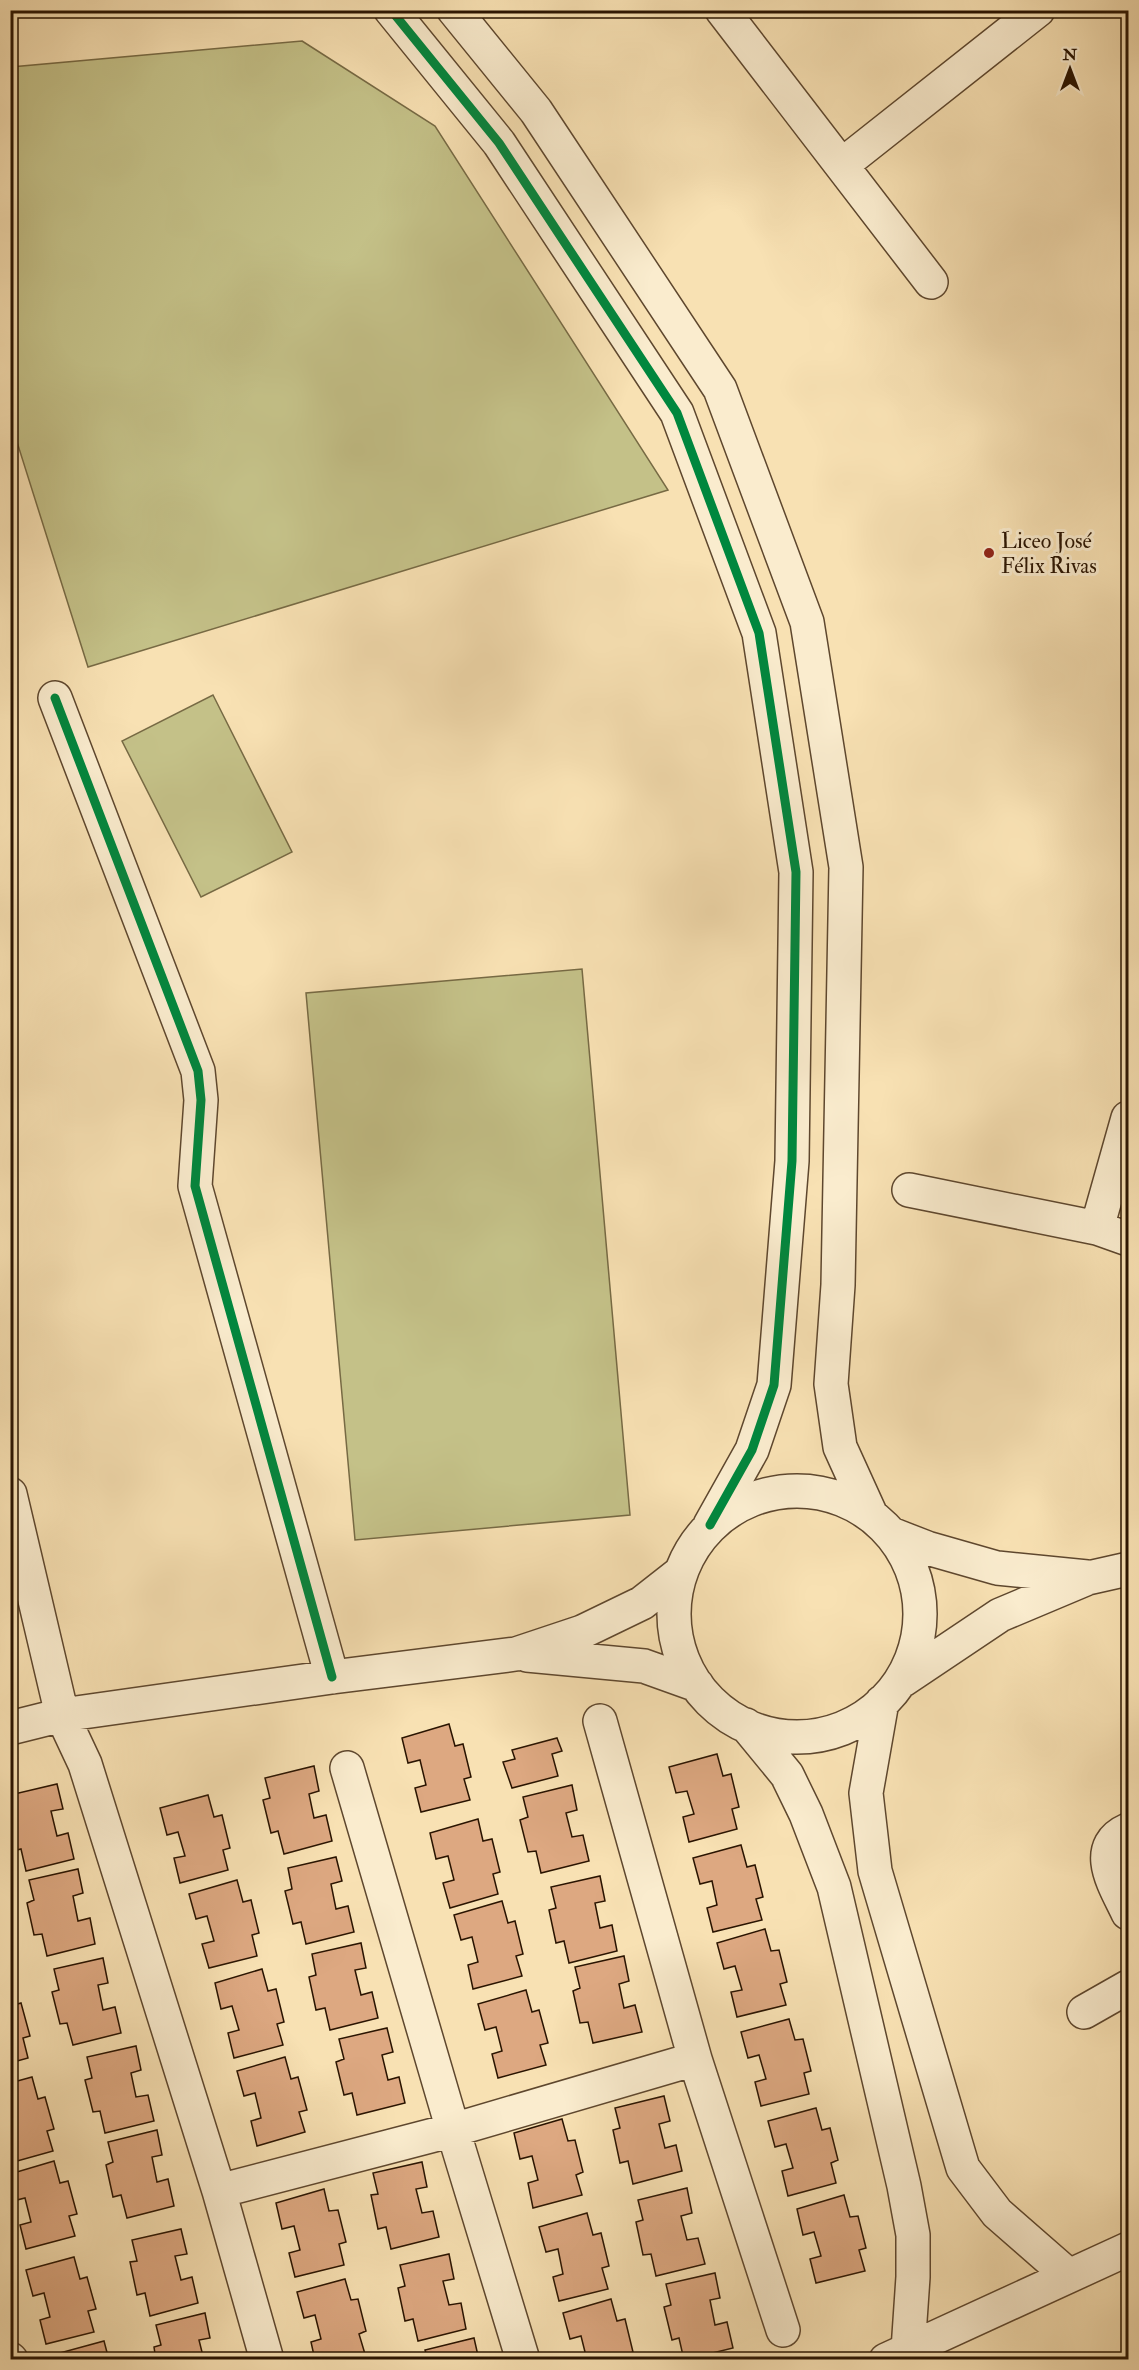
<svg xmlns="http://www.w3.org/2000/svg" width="1139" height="2370" font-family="'IM FELL Double Pica',serif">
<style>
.green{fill:#c4c188;stroke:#776a44;stroke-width:1.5}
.building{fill:#dda881;stroke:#2a1401;stroke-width:1.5}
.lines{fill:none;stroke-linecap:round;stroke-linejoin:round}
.street-casing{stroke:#5e472e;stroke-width:36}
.street{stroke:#faecce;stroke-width:33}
.cycleway-casing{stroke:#faecce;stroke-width:13}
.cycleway{stroke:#00873e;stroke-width:9}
.poi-dot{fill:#8f2418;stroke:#faecce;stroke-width:2}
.labels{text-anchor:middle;stroke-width:6;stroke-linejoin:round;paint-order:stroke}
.poi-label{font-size:22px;fill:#2a1401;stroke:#faecce;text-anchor:start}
</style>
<rect width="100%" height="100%" fill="#f8e1b3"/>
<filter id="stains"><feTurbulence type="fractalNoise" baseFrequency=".00333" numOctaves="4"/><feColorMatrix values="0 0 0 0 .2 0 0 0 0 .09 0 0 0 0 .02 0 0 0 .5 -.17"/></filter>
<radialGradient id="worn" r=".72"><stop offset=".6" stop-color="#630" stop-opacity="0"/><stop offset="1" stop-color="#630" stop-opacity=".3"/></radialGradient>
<path class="green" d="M 302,41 L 435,126 L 668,490 L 88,667 L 11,423 L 11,67 Z
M 213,695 L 292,852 L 201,897 L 122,741 Z
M 582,969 L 630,1515 L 355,1540 L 306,993 Z"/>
<path class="building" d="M 449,1724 L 455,1746 L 463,1744 L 471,1777 L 464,1779 L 470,1800 L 421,1812 L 415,1788 L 426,1785 L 420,1760 L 408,1763 L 402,1738 Z
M 557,1738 L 562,1751 L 552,1754 L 558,1776 L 512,1788 L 503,1762 L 515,1759 L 512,1750 Z
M 717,1754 L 723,1776 L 731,1774 L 739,1807 L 732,1809 L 737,1829 L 689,1842 L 683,1817 L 694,1814 L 687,1791 L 676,1793 L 669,1767 Z
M 314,1766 L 319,1791 L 309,1794 L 314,1818 L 326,1815 L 332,1841 L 284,1854 L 278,1831 L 271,1833 L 263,1800 L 270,1798 L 265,1778 Z
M 57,1784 L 63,1809 L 51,1811 L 57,1836 L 68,1833 L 74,1859 L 26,1871 L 21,1849 L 13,1851 L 10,1839 L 10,1817 L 13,1816 L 10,1795 Z
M 572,1785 L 577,1810 L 566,1813 L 572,1837 L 583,1835 L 589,1861 L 541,1873 L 536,1851 L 528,1852 L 520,1820 L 528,1817 L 523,1797 Z
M 208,1795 L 214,1817 L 222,1815 L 230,1848 L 223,1850 L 228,1870 L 180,1883 L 174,1858 L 185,1856 L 178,1832 L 167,1835 L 160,1808 Z
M 478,1819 L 483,1841 L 492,1839 L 500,1872 L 493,1874 L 498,1894 L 450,1908 L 443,1883 L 454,1880 L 448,1856 L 436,1859 L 430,1833 Z
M 741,1845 L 747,1867 L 755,1865 L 763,1897 L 756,1899 L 762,1920 L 713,1932 L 707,1908 L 717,1905 L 712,1881 L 700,1884 L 693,1858 Z
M 336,1857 L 342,1881 L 331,1884 L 336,1909 L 348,1906 L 354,1932 L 306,1944 L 301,1922 L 293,1924 L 285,1891 L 292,1889 L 288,1868 Z
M 78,1869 L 83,1893 L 73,1896 L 78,1921 L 90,1918 L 95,1944 L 47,1956 L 42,1934 L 34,1935 L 27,1903 L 34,1900 L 29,1880 Z
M 600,1876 L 605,1901 L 595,1903 L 600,1928 L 612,1925 L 617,1951 L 569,1963 L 564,1941 L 556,1943 L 549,1910 L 556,1908 L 551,1887 Z
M 237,1880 L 243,1902 L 251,1900 L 259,1933 L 252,1935 L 257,1956 L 209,1968 L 202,1944 L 214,1941 L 207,1916 L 196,1919 L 189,1894 Z
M 502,1901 L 508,1923 L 515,1921 L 523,1954 L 516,1956 L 522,1976 L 473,1989 L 468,1965 L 478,1962 L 472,1937 L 461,1940 L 454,1915 Z
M 765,1929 L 771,1951 L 779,1950 L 787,1982 L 780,1984 L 786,2005 L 737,2017 L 731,1992 L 742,1990 L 735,1966 L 724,1969 L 717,1943 Z
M 361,1943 L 366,1968 L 355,1970 L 361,1995 L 372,1992 L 378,2018 L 330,2030 L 325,2008 L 316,2010 L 309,1977 L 316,1975 L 312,1954 Z
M 624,1956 L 629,1981 L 619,1984 L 624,2008 L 635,2005 L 642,2032 L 593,2043 L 588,2022 L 580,2023 L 573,1991 L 580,1988 L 575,1967 Z
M 103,1958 L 108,1983 L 98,1985 L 103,2010 L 115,2007 L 121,2033 L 73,2045 L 67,2023 L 60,2024 L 52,1992 L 59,1990 L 54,1969 Z
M 262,1969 L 268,1991 L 276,1989 L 284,2022 L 277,2024 L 283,2045 L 234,2058 L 228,2033 L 239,2030 L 232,2006 L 221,2009 L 215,1983 Z
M 526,1990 L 532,2012 L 539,2010 L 548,2043 L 540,2045 L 546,2065 L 498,2078 L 492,2054 L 502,2051 L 496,2027 L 485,2030 L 478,2004 Z
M 10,1993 L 14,2005 L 21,2003 L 30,2036 L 23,2038 L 28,2058 L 10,2063 Z
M 789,2019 L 795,2040 L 803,2039 L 811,2071 L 804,2073 L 809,2094 L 761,2106 L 755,2082 L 766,2079 L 759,2055 L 748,2058 L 741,2032 Z
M 387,2028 L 393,2052 L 382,2055 L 388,2080 L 399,2077 L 405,2103 L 357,2115 L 352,2093 L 344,2095 L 336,2062 L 344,2059 L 339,2039 Z
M 136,2046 L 141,2070 L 131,2073 L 136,2097 L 148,2095 L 154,2121 L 105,2133 L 100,2111 L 93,2112 L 85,2080 L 92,2078 L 87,2057 Z
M 285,2057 L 291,2079 L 298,2077 L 307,2110 L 299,2112 L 305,2132 L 257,2146 L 251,2121 L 261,2118 L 255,2093 L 244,2096 L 237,2071 Z
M 32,2077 L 38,2099 L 45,2097 L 54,2129 L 47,2131 L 53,2151 L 10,2163 L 10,2083 Z
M 664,2096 L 670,2121 L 659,2124 L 665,2148 L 676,2145 L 682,2171 L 633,2184 L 628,2161 L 620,2163 L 613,2130 L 620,2128 L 615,2108 Z
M 816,2108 L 822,2130 L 830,2128 L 838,2160 L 831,2163 L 836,2183 L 788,2196 L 782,2171 L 793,2168 L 786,2144 L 775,2147 L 768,2121 Z
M 562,2119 L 568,2141 L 575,2140 L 583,2172 L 576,2175 L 582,2195 L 533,2208 L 528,2183 L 538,2180 L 532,2156 L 520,2159 L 514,2133 Z
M 157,2130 L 162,2155 L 152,2157 L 157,2182 L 168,2179 L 174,2206 L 127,2218 L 121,2195 L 113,2197 L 106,2165 L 113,2162 L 108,2142 Z
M 54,2161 L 60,2183 L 68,2181 L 77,2214 L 69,2216 L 75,2236 L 26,2249 L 20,2225 L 31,2222 L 25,2198 L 13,2201 L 10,2174 Z
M 422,2162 L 427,2187 L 416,2189 L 422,2213 L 433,2211 L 439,2237 L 391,2249 L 386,2227 L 378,2229 L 371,2195 L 378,2194 L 373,2173 Z
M 687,2188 L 692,2213 L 681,2216 L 687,2240 L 698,2238 L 705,2264 L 656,2276 L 651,2254 L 643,2255 L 636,2222 L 643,2220 L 638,2200 Z
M 324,2189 L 329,2211 L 338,2210 L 346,2242 L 339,2244 L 344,2265 L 295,2277 L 289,2253 L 300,2250 L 294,2226 L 282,2229 L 276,2203 Z
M 844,2195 L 850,2217 L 858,2216 L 866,2248 L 859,2250 L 865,2271 L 816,2283 L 810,2259 L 821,2256 L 814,2232 L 803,2235 L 797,2209 Z
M 587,2213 L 593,2235 L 601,2233 L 609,2266 L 602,2268 L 608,2289 L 559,2301 L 553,2277 L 563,2274 L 558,2249 L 546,2252 L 539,2227 Z
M 181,2229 L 187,2254 L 175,2256 L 181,2280 L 192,2277 L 198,2303 L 150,2316 L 145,2293 L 137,2295 L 130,2262 L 137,2261 L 132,2240 Z
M 449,2254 L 454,2279 L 443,2281 L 449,2305 L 461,2303 L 466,2329 L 418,2341 L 413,2319 L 405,2321 L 398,2288 L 405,2286 L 400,2265 Z
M 74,2257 L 80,2279 L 87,2277 L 96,2309 L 88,2311 L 94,2332 L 46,2344 L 40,2320 L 50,2317 L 44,2293 L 33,2296 L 26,2270 Z
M 715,2273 L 720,2298 L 710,2300 L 715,2325 L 727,2322 L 733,2348 L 684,2360 L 679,2338 L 672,2340 L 664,2307 L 671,2305 L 666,2284 Z
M 345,2279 L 351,2300 L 358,2299 L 366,2331 L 359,2334 L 365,2354 L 344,2360 L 315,2360 L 311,2342 L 321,2339 L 315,2315 L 304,2318 L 297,2292 Z
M 611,2299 L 617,2321 L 625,2319 L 633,2352 L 626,2354 L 627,2360 L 587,2360 L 581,2336 L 570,2339 L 563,2313 Z
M 205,2313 L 210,2338 L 199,2340 L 204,2360 L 156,2360 L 154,2347 L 161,2345 L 156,2325 Z
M 474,2338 L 479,2360 L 428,2360 L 425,2350 Z
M 104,2341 L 109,2360 L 57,2360 L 56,2354 Z"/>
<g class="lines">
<defs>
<path id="street" d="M 391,10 L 499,143 L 677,413 L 759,633 L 796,872 L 792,1161 L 774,1385 L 752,1450 L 710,1525
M 454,10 L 536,111 L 720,389 L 807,622 L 846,867 L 838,1285 L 831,1384 L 840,1447 L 870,1513
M 722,10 L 931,282
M 842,165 L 1038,10
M 55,698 L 198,1071 L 201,1100 L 195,1186 L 332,1677
M 1128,1118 L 1097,1228 L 1128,1239
M 909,1190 L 1097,1228
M674 1614a123 123 0 1 1 246 0a123 123 0 1 1-246 0Z
M 10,1494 L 62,1715 L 85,1764 L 219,2191 L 267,2360
M 891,1534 L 927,1548 L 997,1568 L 1087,1577
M 527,1655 L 644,1666 L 697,1685
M 903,1680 L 1000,1615 L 1088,1578 L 1128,1569
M 882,1702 L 866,1793 L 875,1871 L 963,2168 L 997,2213 L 1069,2276
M 600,1721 L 695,2059 L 783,2330
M 746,1725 L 787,1775 L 806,1814 L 834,1887 L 904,2186 L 913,2235 L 913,2277 L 908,2350
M 10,1728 L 62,1715 L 332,1677 L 516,1654 L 582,1632 L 642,1603 L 679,1574
M 347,1768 L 453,2130 L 523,2360
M 1128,1830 C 1089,1847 1116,1887 1128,1913
M 1084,2012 L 1128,1987
M 219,2191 L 453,2130 L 695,2059
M 10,2359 L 11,2360
M 886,2360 L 1128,2249"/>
</defs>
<use href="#street" class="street-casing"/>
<use href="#street" class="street"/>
<defs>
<path id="cycleway" d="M 391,10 L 499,143 L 677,413 L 759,633 L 796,872 L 792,1161 L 774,1385 L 752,1450 L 710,1525
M 55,698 L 198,1071 L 201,1100 L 195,1186 L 332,1677"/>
</defs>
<use href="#cycleway" class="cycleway-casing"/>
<use href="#cycleway" class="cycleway"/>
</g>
<circle class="poi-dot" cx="989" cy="553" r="6"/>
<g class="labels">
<g class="poi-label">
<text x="1001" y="548">Liceo José<tspan x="1001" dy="25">Félix Rivas</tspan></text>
</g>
</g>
<rect width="1139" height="2370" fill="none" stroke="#f8e1b3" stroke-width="36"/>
<rect x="12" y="12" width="1115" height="2346" fill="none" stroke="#2a1401" stroke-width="3"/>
<rect x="18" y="18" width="1103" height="2334" fill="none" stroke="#2a1401" stroke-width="1.5"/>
<g transform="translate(1070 69)" stroke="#faecce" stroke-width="4.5" paint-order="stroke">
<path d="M0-4.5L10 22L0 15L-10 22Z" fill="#2a1401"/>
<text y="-9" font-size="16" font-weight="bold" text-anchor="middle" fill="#2a1401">N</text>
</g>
<rect width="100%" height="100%" filter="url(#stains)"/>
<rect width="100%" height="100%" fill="url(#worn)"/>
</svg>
